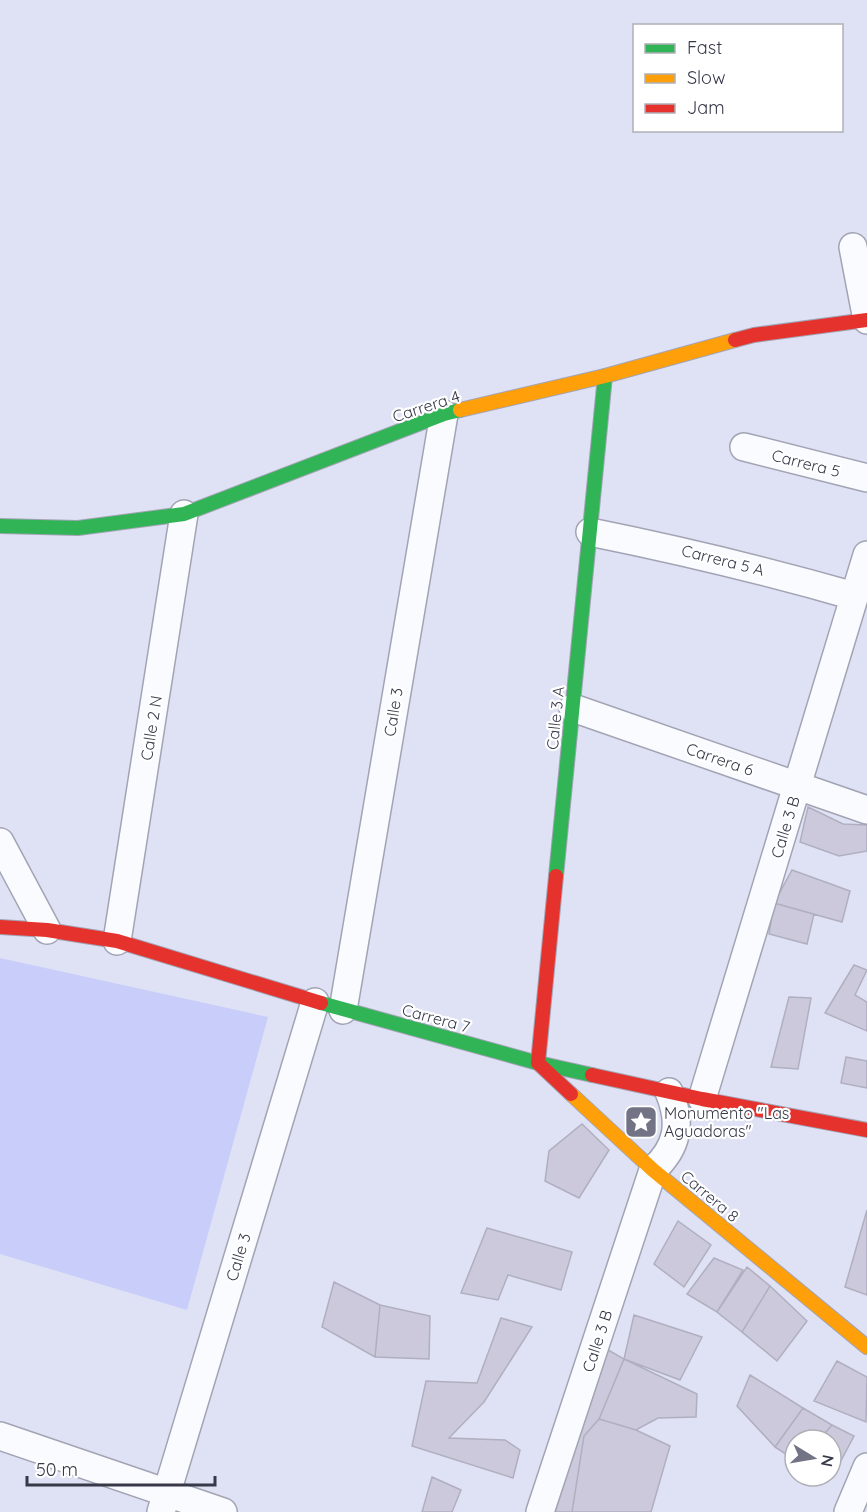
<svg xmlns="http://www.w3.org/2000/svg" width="867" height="1512" font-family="Quicksand,sans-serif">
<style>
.green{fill:#c8cef9}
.building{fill:#cbc9db;stroke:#b0afbf;stroke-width:1.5}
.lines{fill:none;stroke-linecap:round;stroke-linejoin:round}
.street-casing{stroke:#a2a4b4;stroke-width:30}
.fast-casing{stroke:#a2a4b4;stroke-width:16}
.slow-casing{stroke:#a2a4b4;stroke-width:16}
.jam-casing{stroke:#a2a4b4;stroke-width:16}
.street{stroke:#fafbfe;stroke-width:27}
.fast{stroke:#30b455;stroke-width:14}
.slow{stroke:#ff9f0a;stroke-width:14}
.jam{stroke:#e5322d;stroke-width:14}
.labels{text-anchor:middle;stroke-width:4.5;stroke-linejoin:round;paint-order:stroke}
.street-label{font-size:16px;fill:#373949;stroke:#fff}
.poi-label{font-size:16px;fill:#373949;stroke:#fff;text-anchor:start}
</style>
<rect width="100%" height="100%" fill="#dfe2f5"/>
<path class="green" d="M 0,958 L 268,1017 L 187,1310 L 0,1254 Z"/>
<path class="building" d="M 808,807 L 843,824 L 867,825 L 867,851 L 839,856 L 800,842 Z
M 792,870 L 850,891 L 842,922 L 774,903 Z
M 774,903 L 814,914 L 807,944 L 769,934 Z
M 854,965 L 867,970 L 855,995 L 867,1002 L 867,1031 L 825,1013 Z
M 789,997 L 811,998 L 798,1069 L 771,1067 Z
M 846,1057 L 867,1061 L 867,1088 L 841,1083 Z
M 582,1124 L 609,1150 L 579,1198 L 545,1181 L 549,1151 Z
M 867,1210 L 867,1295 L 845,1287 Z
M 678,1221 L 711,1245 L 684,1287 L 654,1264 Z
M 487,1228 L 572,1252 L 561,1290 L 508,1275 L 498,1300 L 461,1293 Z
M 714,1258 L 743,1270 L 717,1312 L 687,1294 Z
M 747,1267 L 770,1286 L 742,1332 L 717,1312 Z
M 334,1282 L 380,1305 L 375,1357 L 322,1327 Z
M 770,1286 L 807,1321 L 777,1361 L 742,1332 Z
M 380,1305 L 430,1316 L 429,1359 L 375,1357 Z
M 634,1315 L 702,1337 L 680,1380 L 624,1359 Z
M 501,1318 L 532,1327 L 484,1402 L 449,1438 L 505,1440 L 520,1450 L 513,1478 L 412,1446 L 426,1381 L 477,1383 Z
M 603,1347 L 624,1359 L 599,1419 L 584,1436 L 572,1512 L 555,1512 Z
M 624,1359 L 697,1394 L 696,1417 L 658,1418 L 636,1430 L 599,1419 Z
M 837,1361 L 867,1377 L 866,1422 L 814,1401 Z
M 750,1375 L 803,1408 L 775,1447 L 737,1406 Z
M 803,1408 L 832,1425 L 819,1440 L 795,1440 L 795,1460 L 775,1447 Z
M 599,1419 L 636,1430 L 670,1446 L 651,1512 L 572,1512 L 584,1436 Z
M 832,1425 L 854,1436 L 835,1472 L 831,1471 L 831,1440 L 819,1440 Z
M 432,1477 L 461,1490 L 452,1512 L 422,1512 Z"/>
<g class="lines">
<defs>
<path id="street" d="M 853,247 L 867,320
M 744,447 L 867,478
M 590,532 C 679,550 767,571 854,596
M 573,708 L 867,810
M 0,842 L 47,930
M 117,941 L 184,514
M 343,1010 L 444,414
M 702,1099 L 867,555
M 0,1436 L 223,1512
M 161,1512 L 315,1002
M 540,1512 L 653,1170 C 678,1147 682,1123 669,1092
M 848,1512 L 867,1467"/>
<path id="fast" d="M 0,526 L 78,528 L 184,514 L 444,414 L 460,410
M 556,876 L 605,376
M 321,1003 L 538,1063 L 592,1075"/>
<path id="slow" d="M 460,410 L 605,376 L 735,340
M 571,1094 L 653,1170 L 867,1347"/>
<path id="jam" d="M 735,340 L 754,335 L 867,320
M 556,876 L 538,1063 L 571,1094
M 0,927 L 47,930 L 117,941 L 321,1003
M 592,1075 L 702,1099 L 867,1130"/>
</defs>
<use href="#street" class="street-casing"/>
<use href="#fast" class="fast-casing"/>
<use href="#slow" class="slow-casing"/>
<use href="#jam" class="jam-casing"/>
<use href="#street" class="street"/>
<use href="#fast" class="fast"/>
<use href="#slow" class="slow"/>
<use href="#jam" class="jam"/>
</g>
<defs>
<symbol id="sight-square" viewBox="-11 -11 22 22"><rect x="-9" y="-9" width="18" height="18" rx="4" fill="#727485" stroke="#fff"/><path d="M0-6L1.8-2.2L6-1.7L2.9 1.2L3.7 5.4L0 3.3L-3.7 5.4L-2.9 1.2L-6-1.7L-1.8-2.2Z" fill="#fff"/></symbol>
</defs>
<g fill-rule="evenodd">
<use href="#sight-square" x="622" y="1103" width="38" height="38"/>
</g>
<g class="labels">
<g class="street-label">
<text transform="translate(426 406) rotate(-18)" y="6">Carrera 4</text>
<text transform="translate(806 463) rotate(14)" y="6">Carrera 5</text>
<text transform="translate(723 560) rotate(14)" y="6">Carrera 5 A</text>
<text transform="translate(393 712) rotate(-81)" y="6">Calle 3</text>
<text transform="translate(555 718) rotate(-84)" y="6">Calle 3 A</text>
<text transform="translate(151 728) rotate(-81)" y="6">Calle 2 N</text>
<text transform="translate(720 759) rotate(19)" y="6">Carrera 6</text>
<text transform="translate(785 827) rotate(-73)" y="6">Calle 3 B</text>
<text transform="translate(436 1018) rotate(15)" y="6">Carrera 7</text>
<text transform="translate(710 1196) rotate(40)" y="6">Carrera 8</text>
<text transform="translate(238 1257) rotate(-73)" y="6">Calle 3</text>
<text transform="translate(597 1341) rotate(-72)" y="6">Calle 3 B</text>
</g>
<g class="poi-label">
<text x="664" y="1119">Monumento "Las<tspan x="664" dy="18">Aguadoras"</tspan></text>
</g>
</g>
<rect x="633" y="24" width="210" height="108" fill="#ffffff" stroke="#afb0b6" stroke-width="1.5"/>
<rect x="645" y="44" width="30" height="9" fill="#30b455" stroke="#afb0b6" stroke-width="1.5"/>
<text x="687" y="54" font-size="18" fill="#373949">Fast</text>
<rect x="645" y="74" width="30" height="9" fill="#ff9f0a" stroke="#afb0b6" stroke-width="1.5"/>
<text x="687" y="84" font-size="18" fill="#373949">Slow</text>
<rect x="645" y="104" width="30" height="9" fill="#e5322d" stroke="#afb0b6" stroke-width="1.5"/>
<text x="687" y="114" font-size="18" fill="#373949">Jam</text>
<g transform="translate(813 1458) rotate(101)"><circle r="28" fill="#ffffff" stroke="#afb0b6" stroke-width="1.5"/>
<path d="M0-4.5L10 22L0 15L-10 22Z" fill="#727485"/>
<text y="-9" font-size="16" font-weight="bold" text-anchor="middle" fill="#373949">N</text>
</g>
<path d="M27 1476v9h188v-9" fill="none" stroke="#373949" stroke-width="3"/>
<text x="36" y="1476" font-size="18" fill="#373949" stroke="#ffffff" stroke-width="4.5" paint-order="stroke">50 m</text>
</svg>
